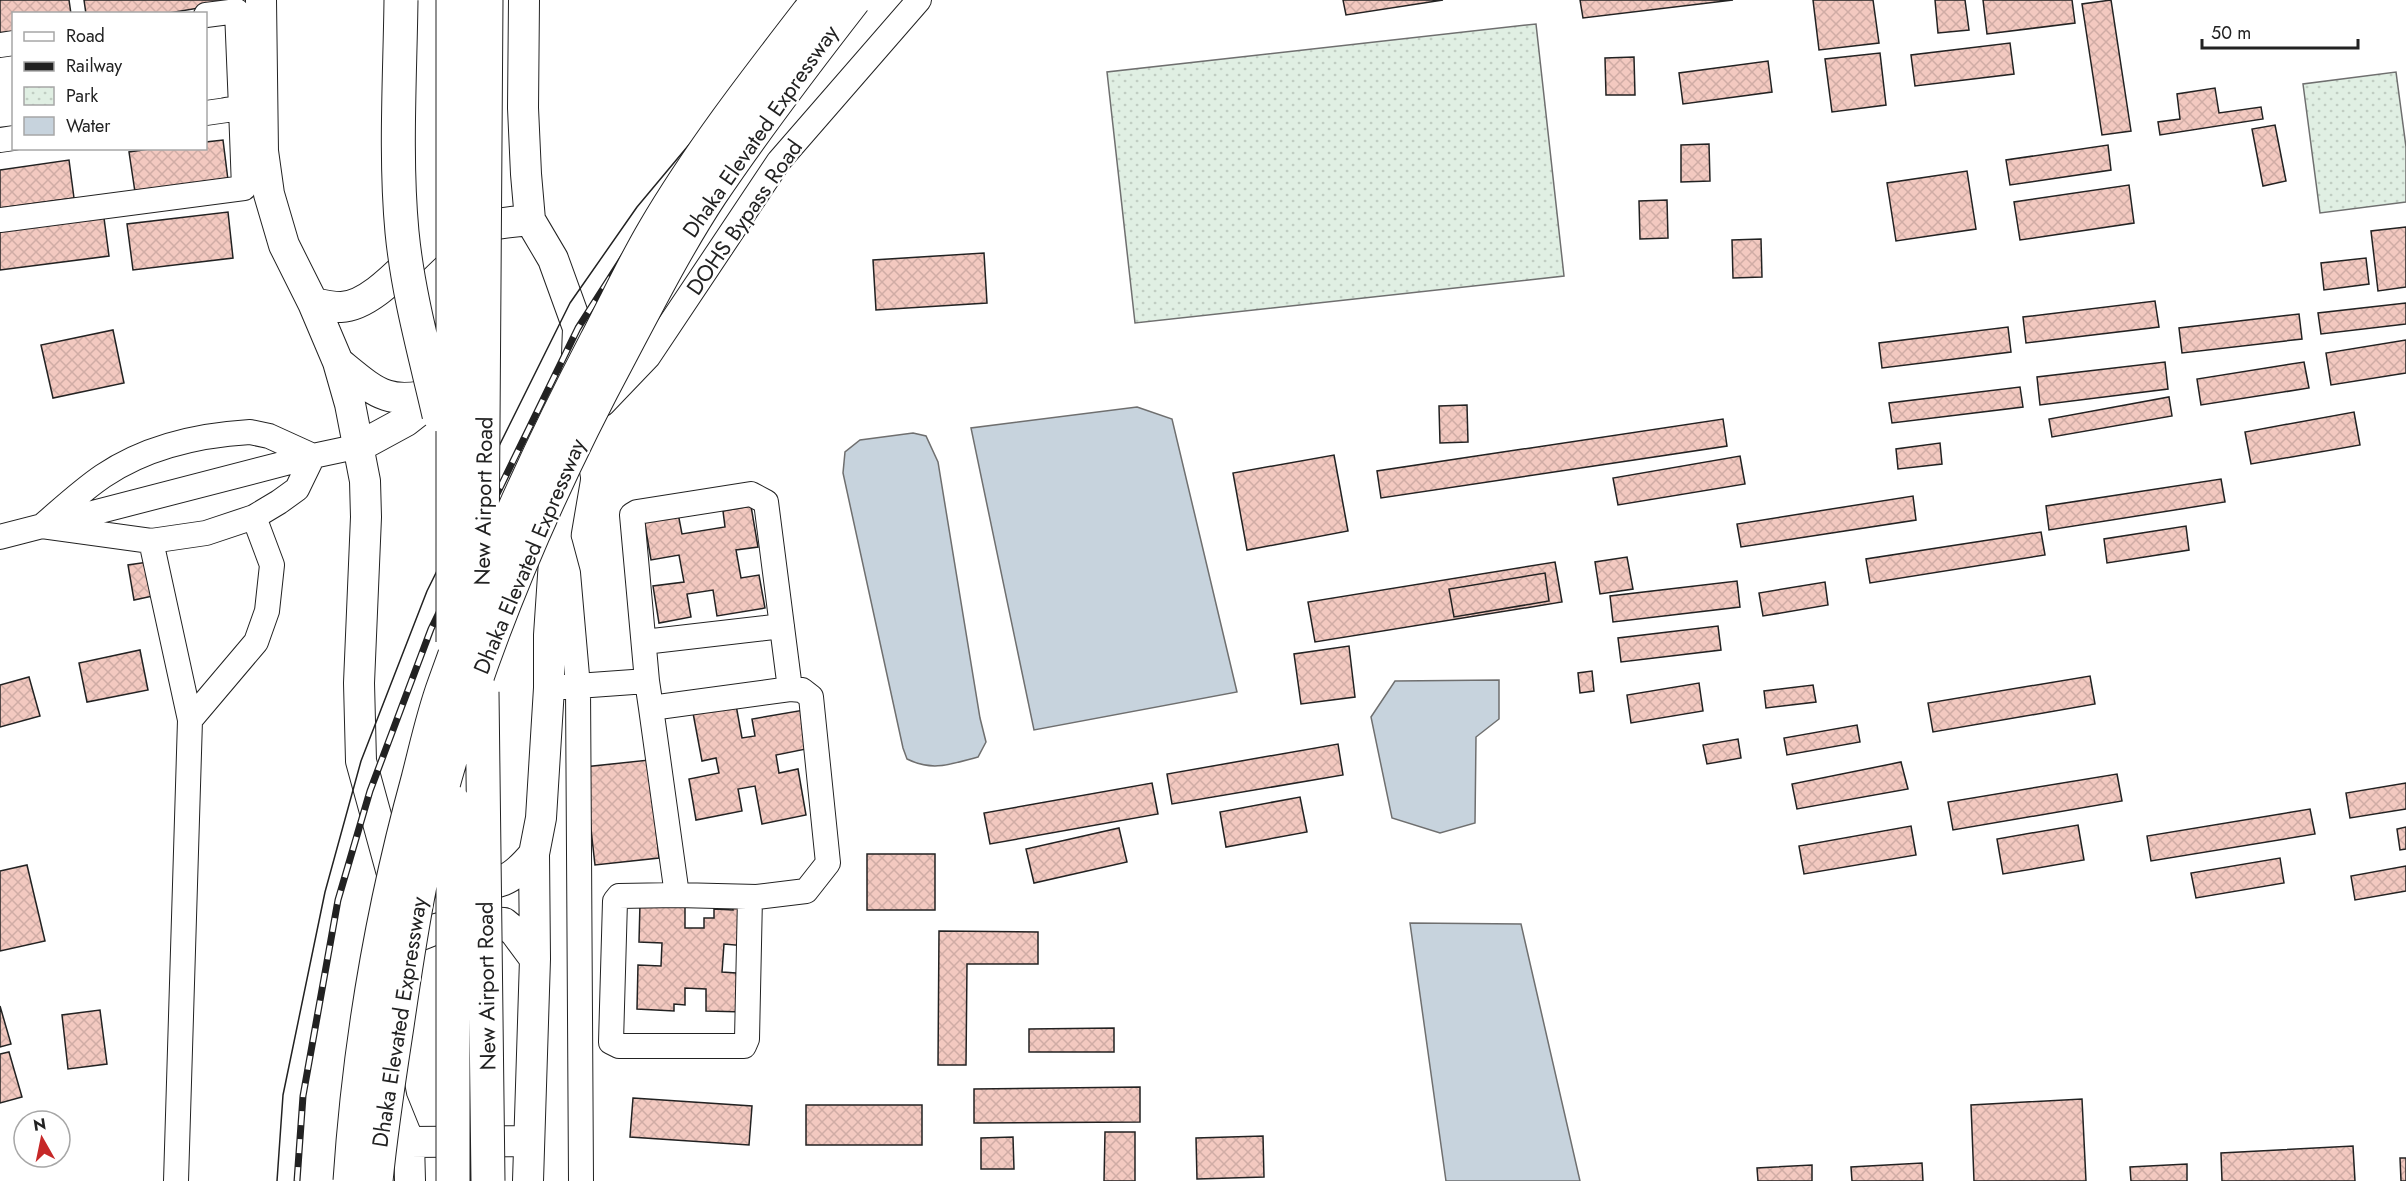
<svg xmlns="http://www.w3.org/2000/svg" width="2406" height="1181" font-family="Jost,sans-serif">
<style>
.park{fill:url(#park-dots);stroke:#6f6f6f;stroke-width:1.5}
.water{fill:#c7d3dd;stroke:#6f6f6f;stroke-width:1.5}
.building{fill:url(#building-cross-hatch);stroke:#222;stroke-width:1.5}
.lines{fill:none;stroke-linecap:round;stroke-linejoin:round}
.minor-casing{stroke:#222;stroke-width:26}
.major-casing{stroke:#222;stroke-width:32}
.minor{stroke:#fff;stroke-width:24}
.major{stroke:#fff;stroke-width:30}
.tram{stroke:#222;stroke-width:1.5}
.rail-casing{stroke:#222;stroke-width:7}
.rail{stroke:#fff;stroke-width:4.5;stroke-dasharray:14;stroke-linecap:butt}
.highway-bridge-casing{stroke:#222;stroke-width:35;stroke-linecap:butt}
.highway-bridge{stroke:#fff;stroke-width:33}
.labels{text-anchor:middle;stroke-width:4.5;stroke-linejoin:round;paint-order:stroke}
.street-label{font-size:22px;fill:#222;stroke:#fff}
</style>
<defs>
<pattern id="park-dots" width="8" height="8" patternUnits="userSpaceOnUse" patternTransform="scale(1.5)"><rect width="8" height="8" fill="#e0efe3"/><path d="M2 2h.1M6 6h.1" fill="none" stroke="#c0cdc2" stroke-width="1.8" stroke-linecap="round"/></pattern>
<pattern id="building-cross-hatch" width="8" height="8" patternUnits="userSpaceOnUse" patternTransform="scale(1.5)"><rect width="8" height="8" fill="#f3c9c0"/><path d="M0 0l8 8M0 8l8-8" fill="none" stroke="#d0aca5"/></pattern>
</defs>
<rect width="100%" height="100%" fill="#fff"/>
<path class="park" d="M 1536,24 L 1564,276 L 1135,323 L 1107,72 Z
M 2396,72 L 2406,147 L 2406,202 L 2320,213 L 2303,84 Z"/>
<path class="water" d="M 1137,407 L 1172,419 L 1237,692 L 1034,730 L 971,428 Z
M 913,433 L 926,436 L 938,462 L 980,718 L 986,742 L 978,757 C 951,764 933,772 907,759 L 903,748 L 843,473 L 845,452 L 860,440 Z
M 1499,680 L 1499,719 L 1476,737 L 1475,823 L 1440,833 L 1392,818 L 1371,717 L 1395,681 Z
M 1410,923 L 1521,924 L 1580,1181 L 1446,1181 Z"/>
<path class="building" d="M 0,0 L 69,0 L 71,14 L 14,14 L 14,33 L 0,35 Z
M 84,0 L 228,0 L 229,3 L 163,14 L 86,14 Z
M 1343,0 L 1443,0 L 1346,15 Z
M 1580,0 L 1733,0 L 1583,18 Z
M 1813,0 L 1873,0 L 1879,43 L 1819,50 Z
M 1935,0 L 1965,0 L 1969,30 L 1938,33 Z
M 1983,0 L 2072,0 L 2075,23 L 1987,34 Z
M 2111,0 L 2131,131 L 2102,135 L 2082,4 Z
M 2010,43 L 2014,74 L 1915,86 L 1911,55 Z
M 1880,53 L 1886,105 L 1832,112 L 1825,59 Z
M 1634,57 L 1635,95 L 1606,95 L 1605,58 Z
M 1768,61 L 1772,92 L 1683,104 L 1679,73 Z
M 2215,88 L 2219,113 L 2261,107 L 2263,119 L 2160,135 L 2158,122 L 2180,119 L 2177,94 Z
M 2275,125 L 2286,181 L 2263,186 L 2252,129 Z
M 223,140 L 228,180 L 135,192 L 129,152 L 156,148 L 206,148 L 206,142 Z
M 1709,144 L 1710,181 L 1681,182 L 1681,145 Z
M 2108,145 L 2111,170 L 2010,185 L 2006,160 Z
M 69,160 L 74,198 L 0,208 L 0,170 Z
M 1967,171 L 1976,229 L 1896,241 L 1887,183 Z
M 2129,185 L 2134,223 L 2020,240 L 2014,202 Z
M 1667,200 L 1668,238 L 1640,239 L 1639,201 Z
M 228,212 L 233,258 L 133,270 L 127,224 Z
M 104,218 L 109,256 L 0,270 L 0,231 Z
M 2406,227 L 2406,287 L 2378,291 L 2371,231 Z
M 1761,239 L 1762,277 L 1733,278 L 1732,240 Z
M 984,253 L 987,303 L 876,310 L 873,260 Z
M 2366,258 L 2369,284 L 2324,290 L 2321,263 Z
M 2155,301 L 2159,327 L 2026,343 L 2023,317 Z
M 2406,303 L 2406,324 L 2321,334 L 2318,313 Z
M 2299,314 L 2302,339 L 2182,353 L 2179,328 Z
M 2008,327 L 2011,352 L 1882,368 L 1879,343 Z
M 113,330 L 124,383 L 53,398 L 41,345 Z
M 2406,340 L 2406,373 L 2331,385 L 2326,353 Z
M 2165,362 L 2168,389 L 2040,405 L 2037,377 Z
M 2304,362 L 2309,388 L 2201,405 L 2197,379 Z
M 2020,387 L 2023,407 L 1892,423 L 1889,403 Z
M 2169,397 L 2172,416 L 2052,437 L 2049,419 Z
M 1467,405 L 1468,442 L 1440,443 L 1439,406 Z
M 2354,412 L 2360,445 L 2251,464 L 2245,432 Z
M 1723,419 L 1727,446 L 1381,498 L 1377,471 Z
M 1940,443 L 1942,464 L 1898,469 L 1896,449 Z
M 1334,455 L 1348,531 L 1247,550 L 1233,473 Z
M 1740,456 L 1745,484 L 1618,505 L 1613,478 Z
M 2221,479 L 2225,502 L 2049,530 L 2046,506 Z
M 1913,496 L 1916,520 L 1741,547 L 1737,524 Z
M 751,506 L 758,547 L 736,550 L 741,578 L 759,575 L 765,608 L 717,616 L 713,590 L 687,594 L 691,617 L 659,623 L 653,586 L 684,582 L 679,555 L 651,560 L 644,519 L 678,513 L 682,534 L 725,527 L 723,511 Z
M 2186,526 L 2189,550 L 2107,563 L 2104,539 Z
M 2041,532 L 2045,555 L 1870,583 L 1866,559 Z
M 1627,557 L 1633,589 L 1600,594 L 1595,562 Z
M 148,562 L 153,596 L 134,600 L 128,565 Z
M 1555,562 L 1562,602 L 1315,642 L 1308,602 Z
M 1545,573 L 1549,601 L 1454,617 L 1449,589 Z
M 1737,581 L 1740,607 L 1613,622 L 1610,596 Z
M 1825,582 L 1828,605 L 1763,616 L 1759,593 Z
M 1718,626 L 1721,650 L 1621,662 L 1618,638 Z
M 1349,646 L 1355,697 L 1301,704 L 1294,654 Z
M 140,650 L 148,690 L 87,702 L 79,663 Z
M 1592,671 L 1594,691 L 1580,693 L 1578,673 Z
M 2090,676 L 2095,704 L 1933,732 L 1928,703 Z
M 29,677 L 40,716 L 0,727 L 0,685 Z
M 1699,683 L 1703,711 L 1631,723 L 1627,695 Z
M 1813,685 L 1816,702 L 1766,708 L 1764,691 Z
M 736,705 L 742,738 L 755,736 L 752,719 L 804,710 L 811,748 L 776,755 L 779,773 L 798,769 L 806,815 L 762,824 L 755,786 L 738,789 L 742,811 L 696,820 L 689,779 L 719,773 L 716,758 L 702,761 L 693,713 Z
M 1857,725 L 1860,742 L 1787,755 L 1784,738 Z
M 1738,739 L 1741,758 L 1707,764 L 1703,745 Z
M 1338,744 L 1343,775 L 1172,804 L 1167,774 Z
M 649,760 L 659,858 L 595,865 L 584,767 Z
M 1901,762 L 1908,789 L 1797,809 L 1792,784 Z
M 2117,774 L 2122,801 L 1953,830 L 1948,802 Z
M 1152,783 L 1158,814 L 990,844 L 984,813 Z
M 2406,783 L 2406,809 L 2350,818 L 2346,793 Z
M 1300,797 L 1307,832 L 1226,847 L 1220,812 Z
M 2310,809 L 2315,834 L 2151,861 L 2147,836 Z
M 2078,825 L 2084,860 L 2003,874 L 1997,839 Z
M 1911,826 L 1916,855 L 1804,874 L 1799,846 Z
M 2406,827 L 2406,849 L 2400,850 L 2397,829 Z
M 1119,828 L 1127,862 L 1034,883 L 1026,849 Z
M 867,854 L 935,854 L 935,910 L 867,910 Z
M 2280,858 L 2284,883 L 2196,898 L 2191,873 Z
M 27,865 L 45,941 L 0,951 L 0,871 Z
M 2406,866 L 2406,891 L 2355,900 L 2351,876 Z
M 640,903 L 685,904 L 685,928 L 704,928 L 704,918 L 714,918 L 714,909 L 733,910 L 733,905 L 749,911 L 746,946 L 724,944 L 722,972 L 736,973 L 745,1012 L 706,1011 L 706,989 L 685,988 L 685,1005 L 674,1004 L 674,1011 L 637,1009 L 638,965 L 661,966 L 662,943 L 639,942 Z
M 939,931 L 1038,932 L 1038,964 L 967,964 L 966,1065 L 938,1065 Z
M 0,1006 L 11,1044 L 0,1047 Z
M 100,1010 L 107,1064 L 68,1069 L 62,1015 Z
M 1114,1028 L 1114,1052 L 1029,1052 L 1029,1029 Z
M 9,1052 L 22,1097 L 0,1103 L 0,1054 Z
M 1140,1087 L 1140,1122 L 974,1123 L 974,1089 Z
M 633,1098 L 752,1106 L 749,1145 L 630,1137 Z
M 2082,1099 L 2086,1181 L 1974,1181 L 1971,1105 Z
M 806,1105 L 922,1105 L 922,1145 L 806,1145 Z
M 1105,1132 L 1135,1132 L 1135,1181 L 1104,1181 Z
M 1263,1136 L 1264,1177 L 1197,1179 L 1196,1138 Z
M 1013,1137 L 1014,1169 L 981,1169 L 981,1138 Z
M 2353,1146 L 2355,1181 L 2222,1181 L 2221,1153 Z
M 2400,1158 L 2406,1158 L 2406,1181 L 2401,1181 Z
M 1922,1163 L 1923,1181 L 1852,1181 L 1851,1167 Z
M 2187,1164 L 2187,1181 L 2131,1181 L 2130,1167 Z
M 1812,1165 L 1812,1181 L 1758,1181 L 1757,1168 Z"/>
<g class="lines">
<defs>
<path id="minor" d="M 206,15 L 237,11 L 241,108 L 226,110
M 0,45 L 14,43
M 0,140 L 14,138
M 0,220 L 244,188 L 241,108 L 206,113
M 603,404 L 648,357 L 779,161 L 919,0
M 250,432 L 269,436 L 313,456 L 297,489 L 279,502 L 254,517 L 206,533 L 151,541 L 42,526 C 62,509 81,491 103,476 C 146,447 199,435 250,432 Z
M 0,537 L 313,456 L 360,446
M 151,541 L 190,720
M 560,543 L 568,573 L 578,687 L 581,1181
M 644,642 L 782,626
M 647,681 L 632,515 L 637,512 L 751,494 L 766,502 L 790,689
M 549,688 L 647,681 L 651,708 L 677,895 L 757,897 L 806,891 L 828,863 L 811,697 L 802,690 L 790,689 L 651,708
M 677,895 L 619,896 L 615,901 L 611,1042 L 619,1046 L 744,1046 L 747,1039 L 750,897
M 176,1181 L 190,720 L 256,642 L 267,611 L 272,565 L 254,517"/>
<path id="major" d="M 261,0 L 263,151 L 269,194 L 284,245 L 313,303 L 338,362 L 350,404 L 365,481 L 366,517 L 359,683 L 361,761 L 394,881
M 429,0 L 431,242
M 524,0 L 523,108 L 526,174 L 530,220 L 553,259 L 578,328 L 576,382
M 313,303 C 322,305 332,307 341,307 C 373,306 408,261 431,242 C 463,228 497,223 530,220
M 338,362 C 376,393 388,407 439,392
M 360,446 L 406,421 L 452,385
M 462,885 C 498,886 511,882 534,854
M 403,942 L 436,929 L 466,921 L 504,923 L 515,932 L 535,959
M 388,1080 L 392,1100 L 409,1142 L 410,1181
M 409,1142 L 529,1141
M 528,1181 L 535,959 L 534,854 L 541,818 L 549,688 L 549,635 L 556,531 L 565,478"/>
</defs>
<use href="#minor" class="minor-casing"/>
<use href="#major" class="major-casing"/>
<use href="#minor" class="minor"/>
<use href="#major" class="major"/>
<path class="tram" d="M 277,1181 L 283,1095 L 325,892 L 361,761 L 427,591 L 570,303 L 637,207 L 764,55 L 818,0"/>
<defs>
<path id="rail" d="M 297,1181 L 303,1096 L 338,900 L 370,791 L 431,629 L 578,328 L 649,217 L 769,70 L 840,0"/>
</defs>
<use href="#rail" class="rail-casing"/>
<use href="#rail" class="rail"/>
<defs>
<path id="highway-bridge" d="M 401,0 C 400,76 395,157 402,232 C 408,294 425,354 439,415
M 453,0 L 453,642
M 482,565 L 486,0
M 482,692 L 488,1181
M 350,1181 C 359,1045 382,910 418,779 C 426,748 433,715 444,685 C 485,567 538,452 596,341 C 615,305 632,268 653,232 C 701,150 760,75 818,0
M 376,1181 C 381,1129 389,1078 397,1026 C 409,943 422,859 445,778 C 487,630 549,488 622,352 C 650,299 678,244 711,194 C 756,127 805,63 854,0
M 453,1181 L 453,802"/>
</defs>
<use href="#highway-bridge" class="highway-bridge-casing"/>
<use href="#highway-bridge" class="highway-bridge"/>
</g>
<g class="labels">
<g class="street-label">
<text transform="translate(760 131) rotate(-55)" y="8">Dhaka Elevated Expressway</text>
<text transform="translate(744 217) rotate(-55)" y="8">DOHS Bypass Road</text>
<text transform="translate(483 501) rotate(-89)" y="8">New Airport Road</text>
<text transform="translate(529 556) rotate(-67)" y="8">Dhaka Elevated Expressway</text>
<text transform="translate(486 986) rotate(-91)" y="8">New Airport Road</text>
<text transform="translate(399 1022) rotate(-81)" y="8">Dhaka Elevated Expressway</text>
</g>
</g>
<rect x="12" y="12" width="195" height="138" fill="#ffffff" stroke="#a7a7a7" stroke-width="1.5"/>
<rect x="24" y="32" width="30" height="9" fill="#ffffff" stroke="#a7a7a7" stroke-width="1.5"/>
<text x="66" y="42" font-size="18" fill="#222222">Road</text>
<rect x="24" y="62" width="30" height="9" fill="#222222" stroke="#a7a7a7" stroke-width="1.5"/>
<text x="66" y="72" font-size="18" fill="#222222">Railway</text>
<rect x="24" y="87" width="30" height="18" fill="url(#park-dots)" stroke="#a7a7a7" stroke-width="1.5"/>
<text x="66" y="102" font-size="18" fill="#222222">Park</text>
<rect x="24" y="117" width="30" height="18" fill="#c7d3dd" stroke="#a7a7a7" stroke-width="1.5"/>
<text x="66" y="132" font-size="18" fill="#222222">Water</text>
<g transform="translate(42 1139) rotate(351)"><circle r="28" fill="#ffffff" stroke="#a7a7a7" stroke-width="1.5"/>
<path d="M0-4.5L10 22L0 15L-10 22Z" fill="#c62828"/>
<text y="-9" font-size="16" font-weight="bold" text-anchor="middle" fill="#222222">N</text>
</g>
<path d="M2202 39v9h156v-9" fill="none" stroke="#222222" stroke-width="3"/>
<text x="2211" y="39" font-size="18" fill="#222222" stroke="#ffffff" stroke-width="4.5" paint-order="stroke">50 m</text>
</svg>
